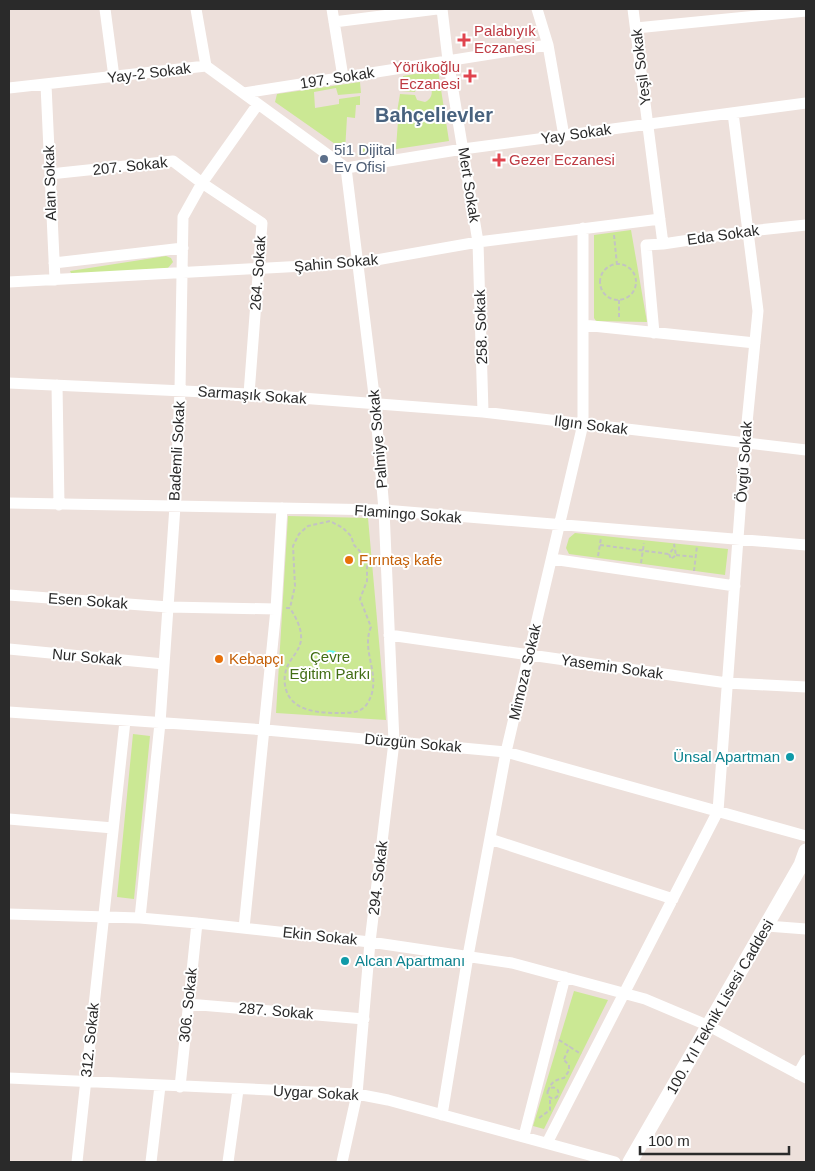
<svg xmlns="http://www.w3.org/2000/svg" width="815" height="1171" font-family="Arial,sans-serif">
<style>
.green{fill:#cbe894}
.water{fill:#67f7f0}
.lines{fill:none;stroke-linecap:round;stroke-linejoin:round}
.path{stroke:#c3c3c3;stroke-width:2;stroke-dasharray:4 2.5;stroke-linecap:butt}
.street{stroke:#fff;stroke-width:11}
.secondary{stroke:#fff;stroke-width:15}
.health-dot{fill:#e0444e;stroke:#fff;stroke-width:2}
.service-dot{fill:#5c6f8a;stroke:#fff;stroke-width:2}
.food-dot{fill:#e8710a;stroke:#fff;stroke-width:2}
.culture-dot{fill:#0f9aa8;stroke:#fff;stroke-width:2}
.labels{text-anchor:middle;stroke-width:4;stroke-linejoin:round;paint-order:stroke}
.health-label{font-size:15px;fill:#be3a42;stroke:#fff;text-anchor:start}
.street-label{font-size:15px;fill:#2a2a2a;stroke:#fff}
.service-label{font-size:15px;fill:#4e5e75;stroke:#fff;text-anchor:start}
.food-label{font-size:15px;fill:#c56008;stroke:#fff;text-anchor:start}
.park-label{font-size:15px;fill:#426d15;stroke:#fff}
.culture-label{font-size:15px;fill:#0d838f;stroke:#fff;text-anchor:end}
.district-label{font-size:20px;font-weight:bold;fill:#48627e;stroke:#fff}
</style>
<rect width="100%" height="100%" fill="#ede0db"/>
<path class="green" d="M 438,70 L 449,141 L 357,155 L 361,146 L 396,148 L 398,121 L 401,121 L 403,107 L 400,106 L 399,113 L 397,112 L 400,94 L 415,95 L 417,100 L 425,102 C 431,99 433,94 431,87 L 424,83 L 417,86 L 415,92 L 401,91 L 403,76 Z
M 360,82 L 361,93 L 338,95 L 336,88 L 314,92 L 315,108 L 339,104 L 339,99 L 360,96 L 360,105 L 356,105 L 355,118 L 347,117 L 345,151 L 275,102 L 277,94 Z
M 631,230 L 647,322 L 596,321 L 594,318 L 594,235 Z
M 166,256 L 171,258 L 173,262 L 168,268 L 72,275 L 70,271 Z
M 288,516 L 368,518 L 386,720 L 276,713 Z
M 575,533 L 728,549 L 725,575 L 569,554 L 566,548 L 569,538 Z
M 133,734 L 150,736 L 134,899 L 117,897 Z
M 574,991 L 608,1000 L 544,1129 L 533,1126 Z"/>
<path class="water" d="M 329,650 L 335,651 L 341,658 L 321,656 Z"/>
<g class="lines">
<path class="path" d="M 614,235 L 617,265
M600 282a18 18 0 1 1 36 0a18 18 0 1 1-36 0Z
M 619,300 L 619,318
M 600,545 L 669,554
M 673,549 L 669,554 L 671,559 L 676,555 L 674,544
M 676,555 L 695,557
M 598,556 L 601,538
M 641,563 L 644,543
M 694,571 L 697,546
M 286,608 L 290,608 L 295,586 L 293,546 L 299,534 L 308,526 L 330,521 L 343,528 L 351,536 L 354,545 L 367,559 L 367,581 L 360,599 L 371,627 C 360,652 384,678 367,704 C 361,713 350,713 340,713 C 319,713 289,712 285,685 C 284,679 285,672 287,667 C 291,658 300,650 301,640 C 302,628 296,618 290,608
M 559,1040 L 581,1054
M 564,1059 L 570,1046
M547.5 1093a5.5 5.5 0 1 1 11 0a5.5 5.5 0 1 1-11 0Z
M 548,1091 C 551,1082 555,1080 564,1078 L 569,1071 L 569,1065 L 564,1060
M 539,1118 L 550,1110 L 550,1098"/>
<path class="street" d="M 105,9 L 114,77
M 196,9 L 206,66
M 332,9 L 343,77
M 442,9 L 448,60 L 478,242 L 483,412
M 537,9 L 548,45 L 564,136
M 633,9 L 663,244 L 749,231 L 806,225
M 334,22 L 437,9
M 636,28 L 806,11
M 46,85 L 55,280
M 9,88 L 206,66 L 346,168
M 244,93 L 548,45
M 346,168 L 463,149 L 806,103
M 50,174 L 173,161 L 202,183 L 262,223 L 249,394
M 54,263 L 183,248
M 9,282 L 359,263 L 478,242 L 660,219
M 583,325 L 755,343
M 654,333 L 646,245 L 663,244
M 9,383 L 249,394 L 483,412 L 806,450
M 57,385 L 59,505
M 9,503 L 384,510 L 806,545
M 552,559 L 735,586
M 9,595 L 168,607 L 276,609 L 244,928
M 276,609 L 282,508
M 389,635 L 727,683 L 806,687
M 9,649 L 164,664
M 9,712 L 266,730 L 506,752 L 806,836
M 9,819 L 113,828
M 490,839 L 673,899
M 9,914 L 140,918 L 197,923 L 370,942 L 512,963 L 645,999 L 709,1026 L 806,1078
M 140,918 L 160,723 L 175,506 L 180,390 L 183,217 L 202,183 L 258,104
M 767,926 L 806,929
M 188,1004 L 364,1019
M 798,1074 L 806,1060
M 9,1078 L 357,1094 L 388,1100 L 615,1162
M 180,1087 L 197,923
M 442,1115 L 468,956 L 506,752 L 583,424 L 583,228
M 524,1136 L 565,977
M 547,1143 L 718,811 L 745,443 L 758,311 L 733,113
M 77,1162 L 125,721
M 151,1162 L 160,1086
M 228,1162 L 238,1090
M 342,1162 L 357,1094 L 370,942 L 394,742 L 384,510 L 375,403 L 346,168"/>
<path class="secondary" d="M 630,1162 L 801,865 L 806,851"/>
</g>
<g class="health-dot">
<path d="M461.5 32.5h5v5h5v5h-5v5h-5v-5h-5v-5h5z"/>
<path d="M467.5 68.5h5v5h5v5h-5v5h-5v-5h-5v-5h5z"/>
<path d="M496.5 152.5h5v5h5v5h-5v5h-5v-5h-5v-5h5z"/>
</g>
<circle class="service-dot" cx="324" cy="159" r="5"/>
<g class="food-dot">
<circle cx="349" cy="560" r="5"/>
<circle cx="219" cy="659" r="5"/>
</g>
<g class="culture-dot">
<circle cx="790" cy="757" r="5"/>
<circle cx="345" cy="961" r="5"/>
</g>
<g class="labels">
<g class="health-label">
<text x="474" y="36">Palabıyık<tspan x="474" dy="17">Eczanesi</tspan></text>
<text x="460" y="72" text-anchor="end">Yörükoğlu<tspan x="460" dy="17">Eczanesi</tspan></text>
<text x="509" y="165">Gezer Eczanesi</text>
</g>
<g class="street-label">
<text transform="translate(641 67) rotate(-97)" y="5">Yeşil Sokak</text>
<text transform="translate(149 73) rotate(-7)" y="5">Yay-2 Sokak</text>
<text transform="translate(337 78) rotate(-9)" y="5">197. Sokak</text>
<text transform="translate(576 134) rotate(-8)" y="5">Yay Sokak</text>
<text transform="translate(130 166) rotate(-6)" y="5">207. Sokak</text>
<text transform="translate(50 183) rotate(-92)" y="5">Alan Sokak</text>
<text transform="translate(469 185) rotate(81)" y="5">Mert Sokak</text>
<text transform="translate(723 235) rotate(-8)" y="5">Eda Sokak</text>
<text transform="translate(336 263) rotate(-5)" y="5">Şahin Sokak</text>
<text transform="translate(258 273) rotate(-86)" y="5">264. Sokak</text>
<text transform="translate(481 327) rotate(-92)" y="5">258. Sokak</text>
<text transform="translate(252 395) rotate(4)" y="5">Sarmaşık Sokak</text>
<text transform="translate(591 425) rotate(7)" y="5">Ilgın Sokak</text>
<text transform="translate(378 439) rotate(-95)" y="5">Palmiye Sokak</text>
<text transform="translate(177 451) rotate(-87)" y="5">Bademli Sokak</text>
<text transform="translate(744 462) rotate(-86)" y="5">Övgü Sokak</text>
<text transform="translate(408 514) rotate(4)" y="5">Flamingo Sokak</text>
<text transform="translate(88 601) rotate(4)" y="5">Esen Sokak</text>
<text transform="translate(87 657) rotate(5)" y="5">Nur Sokak</text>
<text transform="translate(612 667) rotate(8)" y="5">Yasemin Sokak</text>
<text transform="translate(525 672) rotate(-77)" y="5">Mimoza Sokak</text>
<text transform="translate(413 743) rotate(5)" y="5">Düzgün Sokak</text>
<text transform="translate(378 878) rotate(-83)" y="5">294. Sokak</text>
<text transform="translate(320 936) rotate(6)" y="5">Ekin Sokak</text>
<text transform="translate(188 1005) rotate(-84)" y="5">306. Sokak</text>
<text transform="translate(720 1007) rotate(-60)" y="5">100. Yıl Teknik Lisesi Caddesi</text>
<text transform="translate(276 1011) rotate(5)" y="5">287. Sokak</text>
<text transform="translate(90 1040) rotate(-84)" y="5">312. Sokak</text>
<text transform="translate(316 1093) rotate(3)" y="5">Uygar Sokak</text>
</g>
<g class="service-label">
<text x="334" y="155">5i1 Dijital<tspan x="334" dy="17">Ev Ofisi</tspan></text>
</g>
<g class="food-label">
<text x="359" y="565">Fırıntaş kafe</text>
<text x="229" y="664">Kebapçı</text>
</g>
<g class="park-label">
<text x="330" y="662">Çevre<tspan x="330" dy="17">Eğitim Parkı</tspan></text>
</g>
<g class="culture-label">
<text x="780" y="762">Ünsal Apartman</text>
<text x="355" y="966" text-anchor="start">Alcan Apartmanı</text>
</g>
<g class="district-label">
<text x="434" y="122">Bahçelievler</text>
</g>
</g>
<rect width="815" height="1171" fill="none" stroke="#2a2a2a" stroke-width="20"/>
<path d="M640 1146v8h149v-8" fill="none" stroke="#2a2a2a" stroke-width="2.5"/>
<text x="648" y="1146" font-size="15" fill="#2a2a2a" stroke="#ffffff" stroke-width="4" paint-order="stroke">100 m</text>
</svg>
